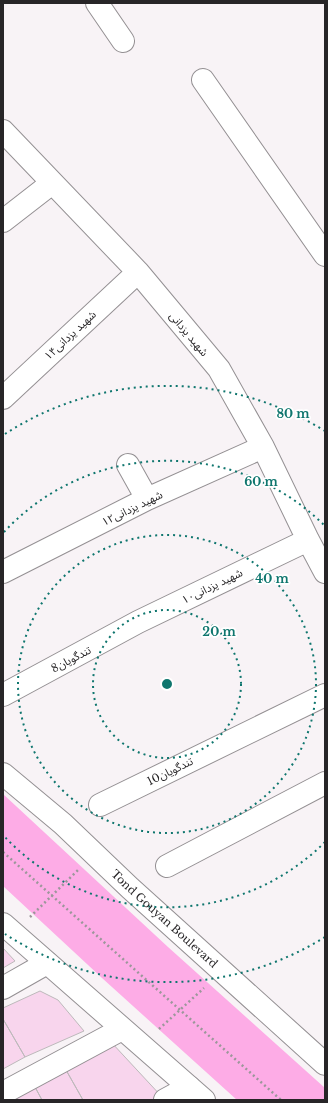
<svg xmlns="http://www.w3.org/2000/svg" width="328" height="1103" font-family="'Libre Baskerville','Noto Sans Arabic',serif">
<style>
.green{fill:#fdace6}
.building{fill:#f8d5ed;stroke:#bdb9bb}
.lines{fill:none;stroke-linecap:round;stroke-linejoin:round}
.street-casing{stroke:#949093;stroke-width:24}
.secondary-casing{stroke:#949093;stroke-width:24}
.path{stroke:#9b979a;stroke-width:2.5;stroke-dasharray:2 3;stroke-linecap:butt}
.street{stroke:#fff;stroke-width:22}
.secondary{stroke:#fff;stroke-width:22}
.ring{fill:none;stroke:#0f766e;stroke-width:2;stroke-dasharray:2 4}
.labels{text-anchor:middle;stroke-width:3.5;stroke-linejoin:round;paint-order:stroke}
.street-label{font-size:11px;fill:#272527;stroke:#fff}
.centre{fill:#0f766e;stroke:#fff;stroke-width:2}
.ring-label{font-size:12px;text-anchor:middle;font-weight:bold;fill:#0f766e;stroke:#fff;stroke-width:3.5;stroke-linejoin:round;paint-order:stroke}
</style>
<rect width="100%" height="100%" fill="#f8f3f6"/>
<path class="green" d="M 3,794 L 168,947 L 325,1088 L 325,1100 L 237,1100 L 102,978 L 3,886 Z"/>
<path class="building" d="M 3,948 L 15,961 L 3,968 Z
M 40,991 L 58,1000 L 84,1031 L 25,1057 L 3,1019 L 3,1008 Z
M 3,1019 L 25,1057 L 3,1069 Z
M 111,1042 L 163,1098 L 158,1100 L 83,1100 L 66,1070 Z
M 66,1070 L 83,1100 L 42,1100 L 35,1087 Z
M 35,1087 L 42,1100 L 13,1100 Z"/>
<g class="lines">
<defs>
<path id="street" d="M 97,3 L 123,41
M 203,80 L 325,255
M 3,131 L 138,272 L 219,369 L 263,447 L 308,540 L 325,572
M 3,221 L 52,183
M 3,398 L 138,272
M 128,465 L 147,499
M 3,572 L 147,499 L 263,447
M 3,695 L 138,622 L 308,540
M 100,805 L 325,695
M 167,866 L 325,783
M 3,988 L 47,963
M 3,1093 L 122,1029
M 165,1100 L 189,1087"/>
<g id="secondary">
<path id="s1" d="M 3,774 L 63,824 L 130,888 L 325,1064"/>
<path d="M 3,924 L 204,1100"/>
</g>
</defs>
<use href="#street" class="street-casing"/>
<use href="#secondary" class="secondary-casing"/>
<path class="path" d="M 3,852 L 281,1100
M 30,917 L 78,870
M 159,1029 L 204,988"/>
<use href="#street" class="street"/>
<use href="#secondary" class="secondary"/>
</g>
<g class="ring">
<circle cx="167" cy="684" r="74"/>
<circle cx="167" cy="684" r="149"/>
<path d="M325 842A223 223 0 0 1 4 836M4 532A223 223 0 0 1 325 526"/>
<path d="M325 937A298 298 0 0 1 5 934M5 434A298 298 0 0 1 325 431"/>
</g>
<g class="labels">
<g class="street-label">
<text transform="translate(189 334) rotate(50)" y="4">شهید یزدانی</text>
<text transform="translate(70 335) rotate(-43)" y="4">شهید یزدانی۱۴</text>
<text transform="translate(132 508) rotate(-26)" y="4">شهید یزدانی۱۲</text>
<text transform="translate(212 586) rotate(-26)" y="4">شهید یزدانی۱۰</text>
<text transform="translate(71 659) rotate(-28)" y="4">8تندگویان</text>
<text transform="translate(170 771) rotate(-26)" y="4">10تندگویان</text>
<text dy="4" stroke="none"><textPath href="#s1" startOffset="217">Tond Gouyan Boulevard</textPath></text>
</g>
</g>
<circle cx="167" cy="684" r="6" class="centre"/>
<g class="ring-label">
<text x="293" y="418">80 m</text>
<text x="261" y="486">60 m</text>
<text x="272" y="583">40 m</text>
<text x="219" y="636">20 m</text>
</g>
<rect width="328" height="1103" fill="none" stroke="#272527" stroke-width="8"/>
</svg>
